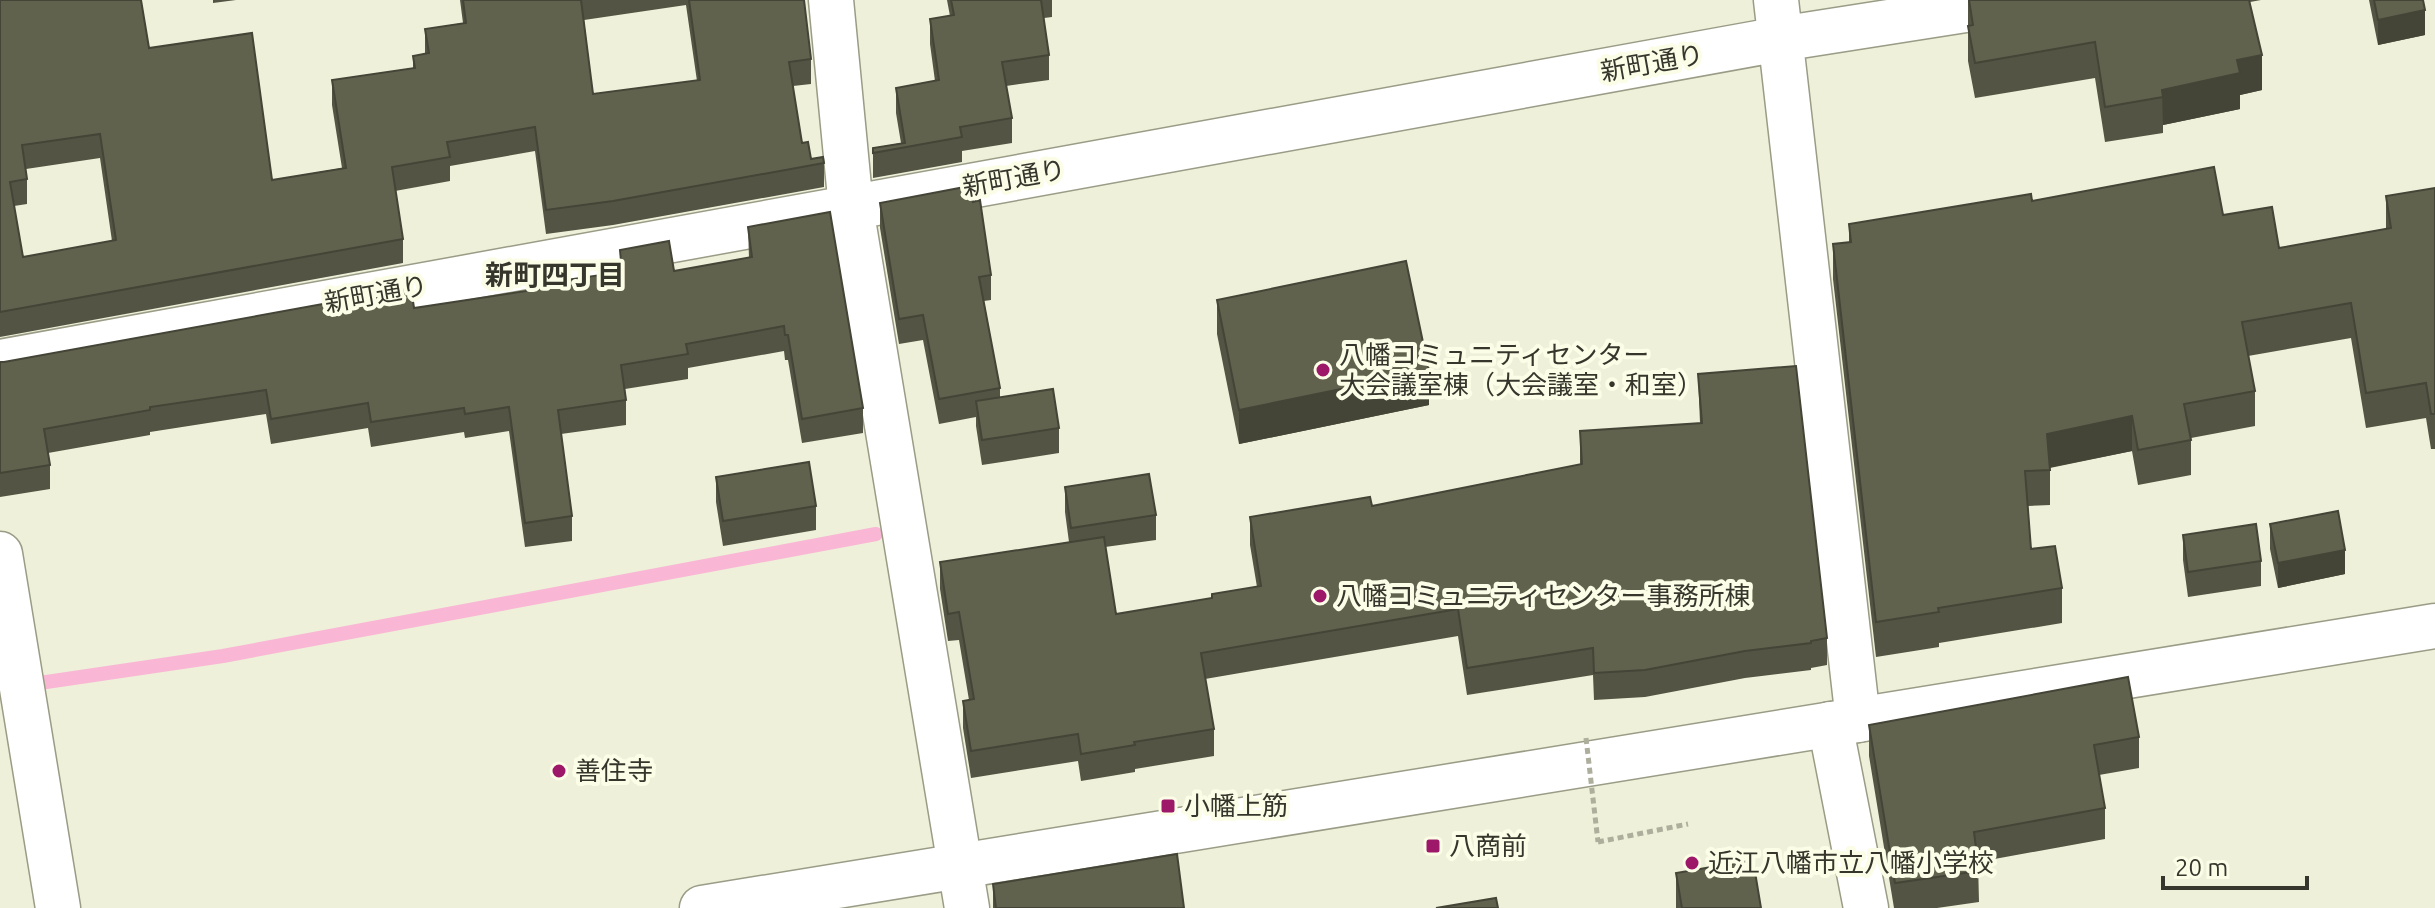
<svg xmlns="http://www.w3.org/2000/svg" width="2435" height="908" font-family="Ubuntu,'Noto Sans JP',sans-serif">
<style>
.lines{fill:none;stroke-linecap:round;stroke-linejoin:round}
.stream{stroke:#f9b7d5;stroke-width:14}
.street-casing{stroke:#9a9c86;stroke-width:47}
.secondary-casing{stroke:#9a9c86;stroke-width:47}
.path{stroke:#adae9c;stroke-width:5;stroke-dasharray:6 4;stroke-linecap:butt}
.street{stroke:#fff;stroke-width:44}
.secondary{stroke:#fff;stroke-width:44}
.path-bridge{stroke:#adae9c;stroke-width:5;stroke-dasharray:6 4;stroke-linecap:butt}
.wall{fill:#535443;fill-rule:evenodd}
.shaded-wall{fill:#444537}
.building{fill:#61624e;stroke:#444537;stroke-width:2;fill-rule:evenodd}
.poi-dot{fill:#9d1868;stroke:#fcfde6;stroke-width:3}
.labels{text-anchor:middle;stroke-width:8;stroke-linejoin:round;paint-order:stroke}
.street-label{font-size:26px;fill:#36362d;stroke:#fcfde6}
.poi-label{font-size:26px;fill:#36362d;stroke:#fcfde6;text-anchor:start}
.neighbourhood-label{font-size:28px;font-weight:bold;fill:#36362d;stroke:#fcfde6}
</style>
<rect width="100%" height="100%" fill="#eef0d9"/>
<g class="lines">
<path class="stream" d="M 26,685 L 223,656 L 876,534"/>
<defs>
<path id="street" d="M 831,0 L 851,208 L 967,908
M 1776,0 L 1858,720
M 0,362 L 1780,39 L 2029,0
M 0,554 L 58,908
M 1830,724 L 1866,908"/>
<path id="secondary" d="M 702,908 L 2435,626"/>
</defs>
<use href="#street" class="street-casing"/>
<use href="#secondary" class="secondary-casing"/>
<path class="path" d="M 1598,842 L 1688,824"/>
<use href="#street" class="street"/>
<use href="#secondary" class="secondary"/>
<path class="path-bridge" d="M 1586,738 L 1598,842"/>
</g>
<path class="wall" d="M 0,0 L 149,48 L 272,180 L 342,168 L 332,105 L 332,80 L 413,68 L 413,56 L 425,54 L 425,29 L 463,23 L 460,0 L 804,0 L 811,59 L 811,84 L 793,86 L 802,143 L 811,159 L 824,163 L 824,187 L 613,225 L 546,234 L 535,151 L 450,166 L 450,181 L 395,191 L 403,239 L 403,263 L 0,337 ZM 686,5 L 697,81 L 593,94 L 584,20 ZM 100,158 L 112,241 L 23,257 L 14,206 L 27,204 L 27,179 L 26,169 Z
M 213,0 L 236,0 L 213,3 Z
M 947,0 L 1052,0 L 1052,17 L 1044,18 L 1049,55 L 1049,80 L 1006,86 L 1012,118 L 1012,143 L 962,151 L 962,162 L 873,178 L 873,148 L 901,143 L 896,113 L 896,88 L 935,81 L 930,44 L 930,19 L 950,16 Z
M 1968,0 L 2261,0 L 2250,2 L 2262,90 L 2240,95 L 2240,109 L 2163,125 L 2163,133 L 2105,142 L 2095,78 L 1975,98 L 1968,61 Z
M 2369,0 L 2423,0 L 2425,35 L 2378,45 Z
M 2435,188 L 2435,449 L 2431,449 L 2426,418 L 2366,428 L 2351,338 L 2248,356 L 2255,391 L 2255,426 L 2191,438 L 2191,475 L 2138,485 L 2132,451 L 2050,468 L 2050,505 L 2028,506 L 2031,549 L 2062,588 L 2062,623 L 1939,643 L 1939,647 L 1876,657 L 1833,279 L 1833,244 L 1849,243 L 1849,224 L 2032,201 L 2223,215 L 2279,248 L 2386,229 L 2386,196 Z
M 973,202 L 991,275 L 991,300 L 984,301 L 1000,388 L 1000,397 L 1059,428 L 1059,453 L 982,465 L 976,426 L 976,417 L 939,424 L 923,340 L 899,344 L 880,228 L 880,203 Z
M 748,227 L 863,408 L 863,433 L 802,443 L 788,360 L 785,360 L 784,351 L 688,368 L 688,379 L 625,389 L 626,400 L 626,425 L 561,434 L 572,516 L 572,541 L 525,547 L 509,431 L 465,438 L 464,432 L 371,447 L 368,428 L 271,444 L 266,414 L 150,432 L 150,435 L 48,453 L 50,465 L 50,489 L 0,497 L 0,362 L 414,308 L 545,288 L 545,283 L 620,272 L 620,250 L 674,271 L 749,258 Z
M 1217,300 L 1429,405 L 1239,444 L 1217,334 Z
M 1698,374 L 1827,638 L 1827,665 L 1811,668 L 1811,670 L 1745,678 L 1645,697 L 1594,700 L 1593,675 L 1467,695 L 1458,636 L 1205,679 L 1214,729 L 1214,756 L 1135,769 L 1135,772 L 1081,781 L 1078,761 L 971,778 L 963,728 L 963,701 L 969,700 L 959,640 L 948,641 L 940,589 L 940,562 L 1069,542 L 1065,512 L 1065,487 L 1156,515 L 1156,540 L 1105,547 L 1116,614 L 1212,598 L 1257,587 L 1250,545 L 1250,517 L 1372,506 L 1580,465 L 1580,431 L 1700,423 Z
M 716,477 L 816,506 L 816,530 L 723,546 L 716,502 Z
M 2270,524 L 2345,574 L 2278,588 L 2270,549 Z
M 2183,535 L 2261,561 L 2261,586 L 2188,597 L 2183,560 Z
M 1869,725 L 2139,737 L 2139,768 L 2099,775 L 2105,808 L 2105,839 L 1978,862 L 1979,902 L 1937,908 L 1894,908 L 1869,756 Z
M 1676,873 L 1761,908 L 1676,908 Z
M 993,884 L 1184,908 L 993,908 Z"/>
<path class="shaded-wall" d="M 2425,10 L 2425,35 L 2378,45 L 2378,20 Z
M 2262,55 L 2262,90 L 2240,95 L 2240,109 L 2163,125 L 2162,90 L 2237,60 Z
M 1429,371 L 1429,405 L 1239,444 L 1239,410 Z
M 2132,416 L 2132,451 L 2047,468 L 2047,434 Z
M 2345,550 L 2345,574 L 2278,588 L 2278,563 Z"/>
<path class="building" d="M 0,0 L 141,0 L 149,48 L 252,33 L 272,180 L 346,168 L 332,80 L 415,68 L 413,56 L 429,53 L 425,29 L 466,23 L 463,0 L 581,0 L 593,94 L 700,80 L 689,0 L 804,0 L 811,59 L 789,62 L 802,143 L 808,142 L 811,159 L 823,157 L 824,163 L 613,201 L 546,210 L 535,127 L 447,142 L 450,157 L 392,167 L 403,239 L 0,312 ZM 100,134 L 116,240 L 23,257 L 10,182 L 27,179 L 22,145 Z
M 951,0 L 1041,0 L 1049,55 L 1002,62 L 1012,118 L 960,127 L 962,137 L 873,153 L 873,148 L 905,143 L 896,88 L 939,80 L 930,19 L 954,15 Z
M 1969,0 L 2249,0 L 2262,55 L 2237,60 L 2240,73 L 2162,90 L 2163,97 L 2105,107 L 2095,42 L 1975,63 L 1968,26 L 1973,25 Z
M 2374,0 L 2423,0 L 2425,10 L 2378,20 Z
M 2214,167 L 2223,215 L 2272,207 L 2279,248 L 2391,228 L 2386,196 L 2435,188 L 2435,414 L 2431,414 L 2426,383 L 2366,393 L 2351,303 L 2242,322 L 2255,391 L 2184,404 L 2191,440 L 2138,450 L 2132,416 L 2047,434 L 2050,470 L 2025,471 L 2031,549 L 2055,546 L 2062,588 L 1938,608 L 1939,612 L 1876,622 L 1833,244 L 1851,242 L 1849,224 L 2031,194 L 2032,201 Z
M 970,186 L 973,202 L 980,200 L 991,275 L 979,277 L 1000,388 L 939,399 L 923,315 L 899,319 L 880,203 Z
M 830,212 L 863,408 L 802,419 L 788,335 L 785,335 L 784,326 L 686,344 L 688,354 L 621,365 L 626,400 L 558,410 L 572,516 L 525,523 L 509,407 L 465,414 L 464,408 L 371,422 L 368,403 L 271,419 L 266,390 L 150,407 L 150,410 L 44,429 L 50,465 L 0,473 L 0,362 L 4,362 L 411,288 L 414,308 L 546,288 L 545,283 L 622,272 L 620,250 L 669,241 L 674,271 L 752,257 L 748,227 Z
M 1406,261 L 1429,371 L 1239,410 L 1217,300 Z
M 1796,366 L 1827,638 L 1811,641 L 1811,643 L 1745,651 L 1645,670 L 1594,673 L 1593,648 L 1467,668 L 1458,609 L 1201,653 L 1214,729 L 1134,742 L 1135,745 L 1081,754 L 1078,734 L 971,751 L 963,701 L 974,699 L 959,612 L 948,614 L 940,562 L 1104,537 L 1116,614 L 1212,598 L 1212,594 L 1261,586 L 1250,517 L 1370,497 L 1372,506 L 1582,464 L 1580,431 L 1702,423 L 1698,374 Z
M 1053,389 L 1059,428 L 982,440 L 976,401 Z
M 809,462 L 816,506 L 723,521 L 716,477 Z
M 1149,474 L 1156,515 L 1071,528 L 1065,487 Z
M 2338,511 L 2345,550 L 2278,563 L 2270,524 Z
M 2256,524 L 2261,561 L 2188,572 L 2183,535 Z
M 2128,677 L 2139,737 L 2094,745 L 2105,808 L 1974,832 L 1979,871 L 1895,883 L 1869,725 Z
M 1177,854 L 1184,908 L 996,908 L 993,884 Z
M 1753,860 L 1761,908 L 1682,908 L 1676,873 Z
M 1496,898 L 1498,908 L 1436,908 Z"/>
<g class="poi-dot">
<circle cx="1323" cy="370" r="8"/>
<circle cx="1320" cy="596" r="8"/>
<circle cx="559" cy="771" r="8"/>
<rect x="1160" y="798" width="16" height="16" rx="4"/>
<rect x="1425" y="838" width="16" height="16" rx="4"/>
<circle cx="1692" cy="863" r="8"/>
</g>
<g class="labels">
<g class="street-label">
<text transform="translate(1652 63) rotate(-10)" y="9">新町通り</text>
<text transform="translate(1014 178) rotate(-10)" y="9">新町通り</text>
<text transform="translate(376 294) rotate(-10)" y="9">新町通り</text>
</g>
<g class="poi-label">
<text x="1339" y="364">八幡コミュニティセンター<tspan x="1339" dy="30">大会議室棟（大会議室・和室）</tspan></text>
<text x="1336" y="605">八幡コミュニティセンター事務所棟</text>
<text x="575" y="780">善住寺</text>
<text x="1184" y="815">小幡上筋</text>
<text x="1449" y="855">八商前</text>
<text x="1708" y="872">近江八幡市立八幡小学校</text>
</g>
<g class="neighbourhood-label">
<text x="555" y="285">新町四丁目</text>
</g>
</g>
<path d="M2163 876v12h144v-12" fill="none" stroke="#36362d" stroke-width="4"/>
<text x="2175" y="876" font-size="24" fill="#36362d" stroke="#fcfde6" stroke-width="6" paint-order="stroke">20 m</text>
</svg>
